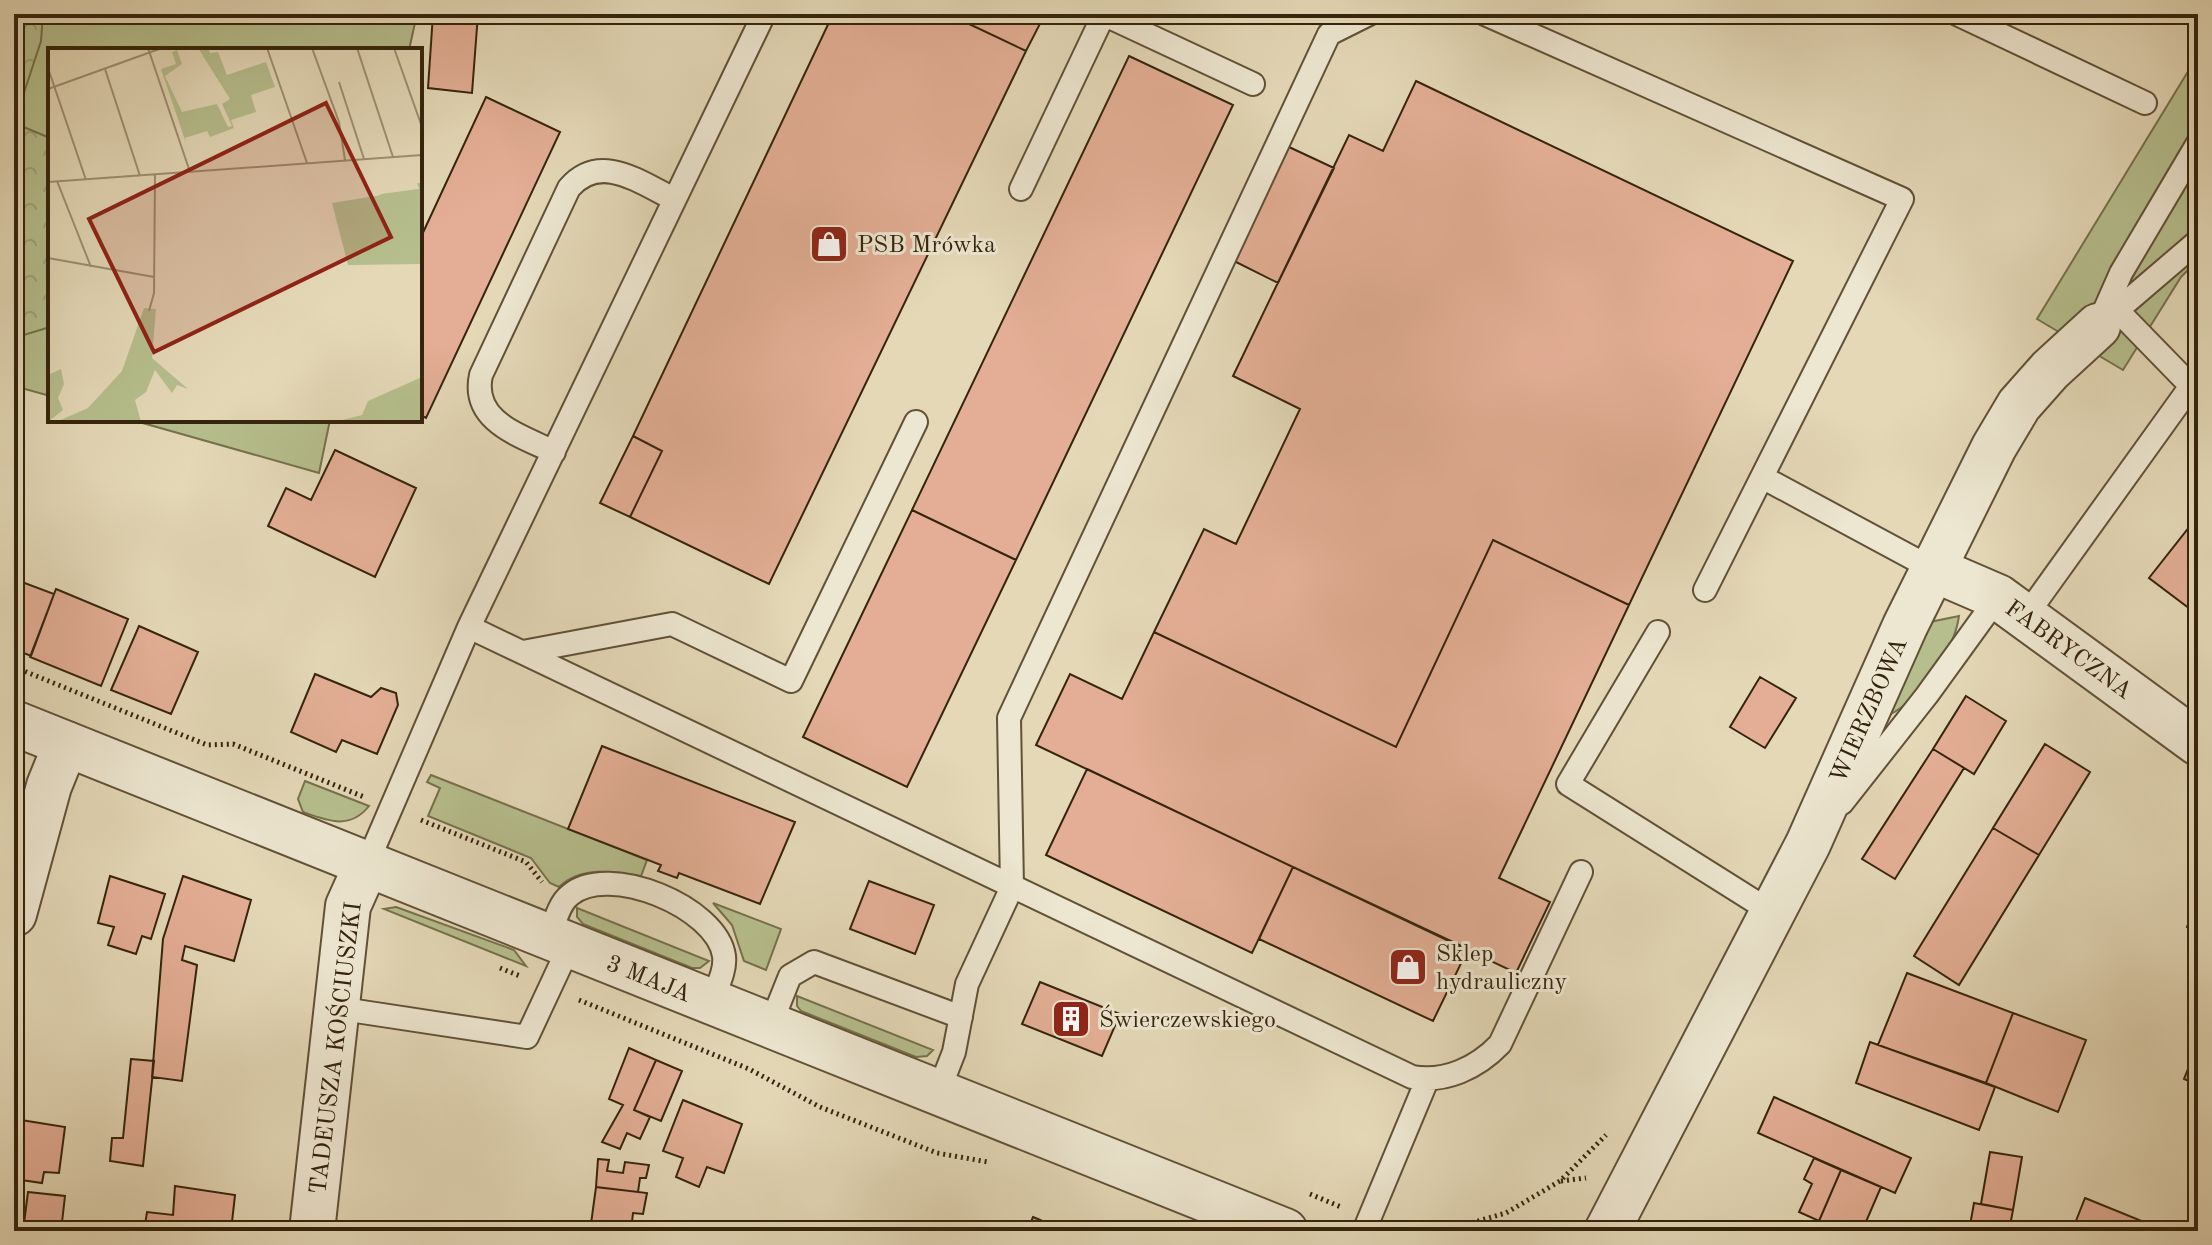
<svg xmlns="http://www.w3.org/2000/svg" width="2212" height="1245" font-family="'Old Standard TT',serif">
<style>
.green{fill:#b6be8d;stroke:#76714c;stroke-width:2}
.forest{fill:url(#forest-crowns);stroke:#76714c;stroke-width:2}
.building{fill:#e3ae95;stroke:#35240c;stroke-width:2}
.lines{fill:none;stroke-linecap:round;stroke-linejoin:round}
.service-casing{stroke:#615137;stroke-width:26}
.minor-casing{stroke:#615137;stroke-width:48}
.tertiary-casing{stroke:#615137;stroke-width:48}
.path{stroke:#35240c;stroke-width:5;stroke-dasharray:2 4;stroke-linecap:butt}
.service{stroke:#ede6d0;stroke-width:22}
.minor{stroke:#ede6d0;stroke-width:44}
.tertiary{stroke:#ede6d0;stroke-width:44}
.labels{text-anchor:middle;stroke-width:6;stroke-linejoin:round;paint-order:stroke}
.poi-label{font-size:24px;fill:#35240c;stroke:#ede6d0;text-anchor:start}
.street-label{font-size:24px;fill:#35240c;stroke:#ede6d0}
.inset-road{fill:none;stroke:#9e9073;stroke-width:2}
.view{fill:#8f2418;fill-opacity:0.15;stroke:#8f2418;stroke-width:4}
.inset-edge{fill:none;stroke:#35240c;stroke-width:4}
</style>
<defs>
<pattern id="forest-crowns" width="20" height="18" patternUnits="userSpaceOnUse" patternTransform="scale(2)"><rect width="20" height="18" fill="#b6be8d"/><path d="M2 6a3 3 0 1 1 6 0M12 15a3 3 0 1 1 6 0" fill="none" stroke="#9da378"/></pattern>
</defs>
<rect width="100%" height="100%" fill="#e4d8b7"/>
<filter id="stains"><feTurbulence type="fractalNoise" baseFrequency=".0025" numOctaves="4"/><feColorMatrix values="0 0 0 0 .2 0 0 0 0 .09 0 0 0 0 .02 0 0 0 .5 -.17"/></filter>
<radialGradient id="worn" r=".72"><stop offset=".6" stop-color="#630" stop-opacity="0"/><stop offset="1" stop-color="#630" stop-opacity=".3"/></radialGradient>
<path class="green" d="M 14,14 L 417,14 L 409,50 L 50,50 L 50,396 L 14,386 Z
M 2198,55 L 2198,260 L 2181,277 L 2123,370 L 2037,319 Z
M 132,420 L 330,420 L 319,473 Z
M 1959,616 C 1954,652 1916,706 1882,718 L 1930,622 Z
M 431,775 L 647,860 L 641,876 C 615,871 580,866 559,887 L 550,883 L 531,858 L 428,816 L 440,788 L 427,782 Z
M 305,781 L 369,806 C 350,830 328,821 303,812 L 298,799 Z
M 713,903 L 781,929 L 766,970 L 744,961 L 732,925 Z
M 396,907 L 514,950 L 526,966 L 384,909 Z
M 577,908 L 709,961 L 700,968 L 692,968 L 583,924 L 577,917 Z
M 797,996 L 933,1050 L 927,1056 L 916,1057 L 801,1011 L 797,1006 Z"/>
<path class="forest" d="M 14,14 L 43,14 L 41,41 L 14,123 Z
M 14,123 L 50,138 L 50,327 L 14,338 Z"/>
<path class="building" d="M 433,14 L 478,14 L 472,93 L 428,88 Z
M 833,14 L 948,14 L 1026,51 L 769,584 L 630,517 L 662,451 L 633,436 Z
M 948,14 L 1045,14 L 1026,51 Z
M 1129,56 L 1233,105 L 1016,560 L 912,510 Z
M 1416,81 L 1793,261 L 1629,605 L 1493,540 L 1396,747 L 1154,632 L 1204,529 L 1236,544 L 1300,409 L 1233,376 L 1349,135 L 1383,151 Z
M 486,97 L 560,132 L 426,418 L 420,415 L 420,239 Z
M 1289,147 L 1334,168 L 1278,283 L 1234,261 Z
M 633,436 L 662,451 L 630,517 L 600,503 Z
M 335,450 L 416,488 L 375,577 L 268,526 L 286,488 L 311,500 Z
M 912,510 L 1016,560 L 907,787 L 803,737 Z
M 2198,516 L 2198,615 L 2149,578 Z
M 1493,540 L 1629,605 L 1499,878 L 1550,902 L 1516,973 L 1036,745 L 1070,674 L 1122,699 L 1154,632 L 1396,747 Z
M 14,579 L 54,594 L 31,656 L 14,649 Z
M 56,589 L 128,619 L 101,686 L 30,657 Z
M 139,626 L 198,652 L 171,714 L 111,690 Z
M 315,674 L 371,697 L 381,688 L 396,693 L 398,705 L 377,754 L 342,740 L 336,752 L 291,732 Z
M 1760,677 L 1796,698 L 1765,748 L 1730,727 Z
M 1966,696 L 2006,721 L 1974,774 L 1933,749 Z
M 2045,744 L 2090,772 L 2039,855 L 1993,828 Z
M 602,746 L 795,822 L 760,904 L 679,873 L 677,878 L 658,871 L 661,865 L 568,829 Z
M 1933,749 L 1964,768 L 1895,879 L 1862,859 Z
M 1087,769 L 1293,867 L 1252,953 L 1046,855 Z
M 1993,828 L 2039,855 L 1959,985 L 1914,956 Z
M 1293,867 L 1468,949 L 1433,1021 L 1259,939 Z
M 110,876 L 165,894 L 151,939 L 142,936 L 136,954 L 108,945 L 114,927 L 98,923 Z
M 183,876 L 251,900 L 234,961 L 185,946 L 182,960 L 197,965 L 182,1081 L 152,1077 L 163,939 Z
M 869,881 L 934,905 L 915,954 L 850,929 Z
M 2198,901 L 2198,931 L 2187,927 Z
M 1907,973 L 2013,1013 L 1986,1083 L 1878,1045 Z
M 1040,982 L 1120,1014 L 1102,1056 L 1022,1024 Z
M 2013,1013 L 2086,1040 L 2058,1112 L 1986,1083 Z
M 1870,1042 L 1995,1087 L 1979,1130 L 1856,1083 Z
M 2198,1044 L 2198,1085 L 2184,1079 Z
M 629,1048 L 656,1060 L 634,1110 L 650,1117 L 640,1139 L 627,1133 L 620,1149 L 602,1142 L 623,1105 L 609,1099 Z
M 131,1059 L 154,1061 L 143,1166 L 110,1161 L 112,1138 L 123,1138 Z
M 656,1060 L 682,1071 L 661,1121 L 634,1110 Z
M 1774,1097 L 1911,1158 L 1895,1193 L 1758,1133 Z
M 683,1100 L 742,1124 L 724,1173 L 707,1167 L 699,1187 L 676,1177 L 683,1158 L 663,1151 Z
M 21,1120 L 65,1127 L 59,1173 L 44,1172 L 42,1183 L 14,1179 Z
M 1990,1152 L 2022,1157 L 2013,1210 L 1981,1204 Z
M 1814,1158 L 1841,1170 L 1819,1221 L 1799,1212 L 1812,1184 L 1804,1179 Z
M 598,1159 L 609,1160 L 607,1171 L 623,1173 L 625,1162 L 649,1165 L 646,1178 L 640,1178 L 638,1192 L 596,1187 Z
M 1841,1170 L 1881,1187 L 1862,1231 L 1841,1231 L 1819,1221 Z
M 175,1186 L 235,1195 L 231,1231 L 144,1231 L 147,1212 L 173,1215 Z
M 596,1187 L 647,1193 L 643,1214 L 633,1213 L 631,1231 L 590,1231 Z
M 28,1192 L 65,1196 L 61,1231 L 23,1231 Z
M 2085,1198 L 2154,1226 L 2152,1231 L 2072,1231 Z
M 1974,1203 L 2013,1210 L 2009,1231 L 1969,1231 Z
M 1033,1217 L 1066,1231 L 1027,1231 Z
M 826,1224 L 874,1231 L 826,1231 Z"/>
<g class="lines">
<defs>
<path id="service" d="M 1103,14 L 1253,84
M 1485,14 L 1902,199 L 1705,590
M 1957,14 L 2145,103
M 1021,189 L 1104,14
M 2108,318 L 2198,241
M 2098,325 L 2121,273 L 2198,143
M 554,452 C 519,435 471,421 481,375 L 569,188 C 600,152 639,182 674,199
M 1762,477 L 1933,569
M 2025,617 L 2191,386 L 2118,311
M 469,627 L 1412,1077 C 1445,1083 1477,1068 1500,1044 L 1581,872
M 1658,632 L 1568,784 L 1773,913
M 523,652 L 672,624 L 791,681 L 916,422
M 1842,803 L 1927,695 L 1998,597
M 366,866 L 469,627 L 764,14
M 549,939 C 554,925 558,904 570,895 C 608,862 717,907 724,956 C 726,972 716,988 711,1003
M 336,1008 L 527,1037 L 569,947
M 770,1026 L 790,976 L 814,962 L 961,1017
M 938,1093 L 954,1052 L 967,984 L 1012,887 L 1009,718 L 1329,34 L 1369,14
M 1364,1231 L 1427,1080"/>
<path id="minor" d="M 1933,569 L 1998,597 L 2198,743
M 14,914 L 49,786 L 66,744
M 312,1231 L 348,906 L 366,866
M 1607,1231 L 1808,844 L 1905,626 L 1994,447 L 2019,405 L 2050,370 L 2098,326"/>
<path id="tertiary" d="M 14,723 L 1285,1231"/>
</defs>
<use href="#service" class="service-casing"/>
<use href="#minor" class="minor-casing"/>
<use href="#tertiary" class="tertiary-casing"/>
<path class="path" d="M 14,667 L 207,745 L 233,744 L 364,797
M 421,820 L 526,862 L 542,882
M 500,968 L 520,976
M 579,1000 L 749,1069 L 820,1107 L 937,1153 L 988,1162
M 1561,1181 L 1586,1178
M 1310,1194 L 1341,1207
M 1443,1231 L 1506,1213 L 1560,1181 L 1606,1135"/>
<use href="#service" class="service"/>
<use href="#minor" class="minor"/>
<use href="#tertiary" class="tertiary"/>
</g>
<defs>
<symbol id="shop-square" viewBox="-11 -11 22 22"><rect x="-9" y="-9" width="18" height="18" rx="4" fill="#8f2418" stroke="#ede6d0"/><path d="M-5-2.5h2.3a2.7 3.5 0 0 1 5.4 0H5L5.5 6h-11ZM-1.5-2.5h3a1.5 2.3 0 0 0-3 0Z" fill="#fff"/></symbol>
<symbol id="building-square" viewBox="-11 -11 22 22"><rect x="-9" y="-9" width="18" height="18" rx="4" fill="#8f2418" stroke="#ede6d0"/><path d="M-4-6H4V6H1V3H-1V6H-4ZM-2.5-4.3h1.7v1.8h-1.7ZM.8-4.3h1.7v1.8H.8ZM-2.5-1h1.7V.8h-1.7ZM.8-1h1.7V.8H.8Z" fill="#fff"/></symbol>
</defs>
<g fill-rule="evenodd">
<use href="#shop-square" x="807" y="222" width="44" height="44"/>
<use href="#shop-square" x="1386" y="945" width="44" height="44"/>
<use href="#building-square" x="1049" y="997" width="44" height="44"/>
</g>
<g class="labels">
<g class="poi-label">
<text x="857" y="252">PSB Mrówka</text>
<text x="1436" y="961">Sklep<tspan x="1436" dy="28">hydrauliczny</tspan></text>
<text x="1099" y="1027">Świerczewskiego</text>
</g>
<g class="street-label">
<text transform="translate(2069 649) rotate(36)" y="8">FABRYCZNA</text>
<text transform="translate(1868 710) rotate(-66)" y="8">WIERZBOWA</text>
<text transform="translate(649 978) rotate(22)" y="8">3 MAJA</text>
<text transform="translate(335 1048) rotate(-83)" y="8">TADEUSZA KOŚCIUSZKI</text>
</g>
</g>
<g transform="translate(48 48)">
<rect width="374" height="374" fill="#e4d8b7"/>
<path d="M 150,0 L 160,0 L 162,5 L 170,4 L 179,27 L 218,14 L 227,39 L 203,47 L 208,64 L 183,72 L 186,80 L 162,89 L 159,83 L 137,90 L 138,95 L 113,21 L 128,16 L 124,4 L 129,2 L 134,16 L 117,28 L 134,64 L 169,56 L 180,79 L 184,78 L 174,56 L 182,51 ZM 369,135 L 374,135 L 374,216 L 300,217 L 284,155 L 371,141 ZM 96,260 L 108,261 L 104,310 L 140,341 L 129,337 L 124,345 L 107,322 L 98,344 L 87,352 L 93,374 L 8,374 L 40,360 L 74,323 ZM 13,321 L 16,336 L 10,350 L 15,362 L 0,374 L 0,327 ZM 374,329 L 374,374 L 286,374 L 314,367 L 320,353 Z" fill="#b6be8d"/>
<path d="M 371,141 L 374,216 L 339,215 L 342,202 L 336,177 L 320,171 L 320,157 L 333,146 Z" fill="#b6be8d"/>
<path class="inset-road" d="M 100,0 L 142,124M 219,0 L 259,115M 264,0 L 291,74 L 297,112M 309,0 L 345,109M 346,0 L 374,79M 0,20 L 38,132M 57,21 L 92,128M 291,34 L 316,111M 0,41 L 114,0M 9,133 L 43,219M 0,134 L 374,107M 0,210 L 106,229M 101,263 L 106,245 L 107,127"/>
<path class="view" d="M 278,55 L 343,189 L 106,304 L 41,171 Z"/>
<rect width="374" height="374" class="inset-edge"/>
</g>
<rect width="2212" height="1245" fill="none" stroke="#e4d8b7" stroke-width="48"/>
<rect x="16" y="16" width="2180" height="1213" fill="none" stroke="#35240c" stroke-width="4"/>
<rect x="24" y="24" width="2164" height="1197" fill="none" stroke="#35240c" stroke-width="2"/>
<rect width="100%" height="100%" filter="url(#stains)"/>
<rect width="100%" height="100%" fill="url(#worn)"/>
</svg>
